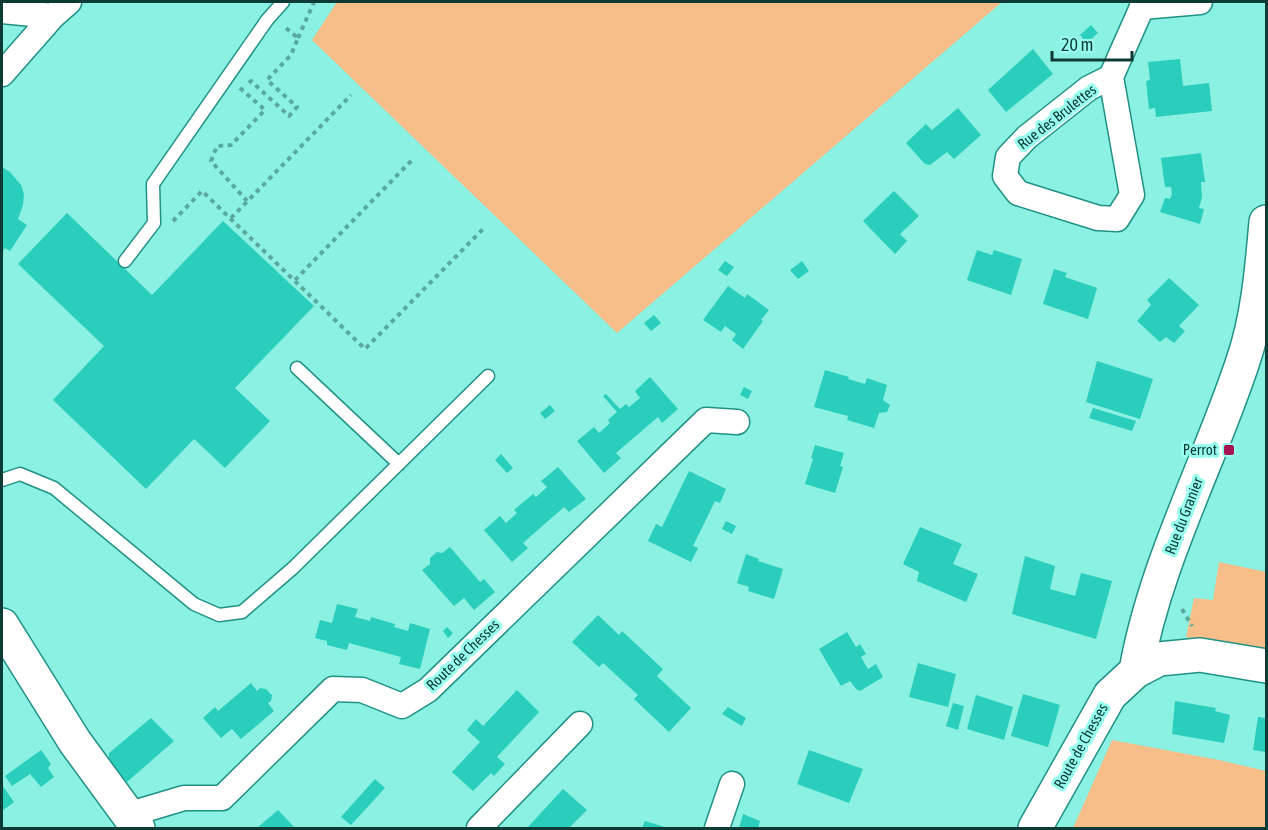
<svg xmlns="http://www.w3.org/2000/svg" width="1268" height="830" font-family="'Asap Condensed',sans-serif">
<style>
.green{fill:#f7be8a}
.building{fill:#2bcebc}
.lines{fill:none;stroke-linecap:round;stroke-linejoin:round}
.lane-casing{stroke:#1f9285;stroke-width:15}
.street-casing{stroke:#1f9285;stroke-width:27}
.secondary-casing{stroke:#1f9285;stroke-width:36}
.path{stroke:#59a99e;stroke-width:4;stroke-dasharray:4.5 4.5;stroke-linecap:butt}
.lane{stroke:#fff;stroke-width:12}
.street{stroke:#fff;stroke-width:24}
.secondary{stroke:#fff;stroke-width:33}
.poi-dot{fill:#a51351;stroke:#98ffef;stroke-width:2}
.labels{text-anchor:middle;stroke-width:6;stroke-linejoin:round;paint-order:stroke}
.street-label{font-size:15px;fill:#0c3a35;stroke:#98ffef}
.poi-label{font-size:15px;fill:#0c3a35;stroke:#98ffef;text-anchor:end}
</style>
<rect width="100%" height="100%" fill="#8bf1e2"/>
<path class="green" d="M 337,2 L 1002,2 L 617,333 L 312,40 Z
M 1219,562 L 1266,572 L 1266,652 L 1186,637 L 1194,598 L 1213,600 Z
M 1112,740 L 1219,760 L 1266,771 L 1266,828 L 1073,828 Z"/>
<path class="building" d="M 1091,25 L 1098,33 L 1087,43 L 1080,35 Z
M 1033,49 L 1053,74 L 1006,112 L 988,90 Z
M 1180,59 L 1183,86 L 1209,83 L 1212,111 L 1156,117 L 1155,108 L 1149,109 L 1146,81 L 1150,80 L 1148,62 Z
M 958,108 L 981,135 L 954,159 L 947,152 L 930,165 L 925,164 L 906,143 L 926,124 L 932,130 Z
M 1201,153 L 1205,182 L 1201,182 L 1202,197 L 1199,208 L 1204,209 L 1200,224 L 1160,212 L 1165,198 L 1170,199 L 1172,194 L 1171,187 L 1165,187 L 1161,158 Z
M 2,167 L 10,172 L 21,185 L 24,194 L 23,205 L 18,219 L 27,225 L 10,251 L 5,248 L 2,253 Z
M 894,191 L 919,216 L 900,234 L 907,241 L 895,254 L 863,221 Z
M 67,213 L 152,295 L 223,221 L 314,306 L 235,388 L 270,421 L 225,468 L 194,439 L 146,489 L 53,400 L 104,346 L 18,264 Z
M 977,250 L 992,255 L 994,250 L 1022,259 L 1011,295 L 967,280 Z
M 725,261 L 734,267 L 727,276 L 718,270 Z
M 802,261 L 809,271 L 798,279 L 790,270 Z
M 1054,269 L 1067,273 L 1065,277 L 1097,288 L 1088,319 L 1043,304 Z
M 1169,278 L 1199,305 L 1179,326 L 1185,331 L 1174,343 L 1166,337 L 1160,342 L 1137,321 L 1151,305 L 1147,300 Z
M 728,286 L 745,298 L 747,294 L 769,310 L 761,320 L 763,321 L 743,349 L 732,340 L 736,334 L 725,326 L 721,332 L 703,320 Z
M 654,315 L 661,323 L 651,331 L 644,323 Z
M 1097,361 L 1153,379 L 1140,419 L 1086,402 Z
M 825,370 L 849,377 L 848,379 L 865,384 L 867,378 L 887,385 L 883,400 L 890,405 L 887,412 L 879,413 L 874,428 L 847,420 L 848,416 L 814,407 Z
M 650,377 L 678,409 L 662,423 L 658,417 L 616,453 L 621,458 L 604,473 L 577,441 L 594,427 L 599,433 L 610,423 L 608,420 L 617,412 L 603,396 L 606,394 L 620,409 L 626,404 L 629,407 L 640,398 L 635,391 Z
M 744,387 L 752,391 L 748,399 L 740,395 Z
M 550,405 L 555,411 L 545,419 L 540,413 Z
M 1093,408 L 1136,421 L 1132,431 L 1089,418 Z
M 815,445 L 844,453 L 840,466 L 843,467 L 835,493 L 805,484 L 813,459 L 811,458 Z
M 501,454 L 513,468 L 507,473 L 495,460 Z
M 558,467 L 586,499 L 569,512 L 564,507 L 523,543 L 528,548 L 512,562 L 484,530 L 500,516 L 506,523 L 517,513 L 514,510 L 533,494 L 536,497 L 547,487 L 541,481 Z
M 689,471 L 726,489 L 720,503 L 715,501 L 693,546 L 698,548 L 691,562 L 648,541 L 656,524 L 662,527 Z
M 726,521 L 736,526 L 732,534 L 722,529 Z
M 920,527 L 962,544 L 953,564 L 978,574 L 966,602 L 917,581 L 919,572 L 903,564 Z
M 450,547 L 480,582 L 484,579 L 495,592 L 474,610 L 464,598 L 454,606 L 422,570 L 430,564 L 430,558 L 437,552 L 442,553 Z
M 746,554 L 759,559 L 758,561 L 783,569 L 774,599 L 748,591 L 749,587 L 737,583 Z
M 1025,556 L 1055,566 L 1050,589 L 1075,596 L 1081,573 L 1112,581 L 1096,639 L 1012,614 Z
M 337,604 L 358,609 L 355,617 L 370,621 L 371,617 L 395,624 L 394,627 L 408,631 L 410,623 L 430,629 L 420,669 L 399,664 L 401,657 L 349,643 L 347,650 L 327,645 L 327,641 L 315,638 L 320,620 L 332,623 Z
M 598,615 L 619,635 L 622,631 L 663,669 L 657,676 L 691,708 L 669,732 L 634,699 L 638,695 L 603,663 L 599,667 L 572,642 Z
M 447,627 L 453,633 L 448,638 L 443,631 Z
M 847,632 L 856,647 L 860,644 L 866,654 L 861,657 L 868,669 L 876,664 L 883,677 L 860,691 L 856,689 L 850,681 L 841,686 L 819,649 Z
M 918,663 L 956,674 L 948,707 L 909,697 Z
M 251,683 L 257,691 L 260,688 L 266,689 L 272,695 L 271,701 L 268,703 L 274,711 L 241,739 L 232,729 L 221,738 L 203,718 L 215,707 L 218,711 Z
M 517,690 L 539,712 L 497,757 L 505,764 L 494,776 L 491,773 L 473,791 L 452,772 L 480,742 L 467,730 L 476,719 L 483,726 Z
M 1023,694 L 1060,705 L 1048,747 L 1011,736 Z
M 976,695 L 1013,707 L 1004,740 L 967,729 Z
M 1175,701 L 1216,708 L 1215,711 L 1230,715 L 1224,743 L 1172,734 Z
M 953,703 L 964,706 L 958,730 L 946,726 Z
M 728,707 L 746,718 L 742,726 L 722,714 Z
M 1258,717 L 1266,718 L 1266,752 L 1253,750 Z
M 151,718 L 174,741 L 127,782 L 109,760 L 109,753 Z
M 41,750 L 51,764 L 48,768 L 54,777 L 41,787 L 30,774 L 12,786 L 5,776 Z
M 809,750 L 863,769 L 849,803 L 797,784 Z
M 375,779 L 385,788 L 351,825 L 341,817 Z
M 2,785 L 14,802 L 2,811 Z
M 563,789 L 587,810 L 569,828 L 527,828 Z
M 278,810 L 295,828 L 257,828 Z
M 743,814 L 760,821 L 758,828 L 739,828 Z
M 645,821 L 668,828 L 642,828 Z"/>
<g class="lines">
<defs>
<path id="lane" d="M 125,261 L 154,223 L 153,184 L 267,20 L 283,2
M 297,368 L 399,464
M 2,480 L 20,474 L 54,488 L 194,604 L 219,615 L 242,612 L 293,568 L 488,376"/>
<path id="street" d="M 1142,2 L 1142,7 L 1200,2
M 2,11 L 53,16
M 2,74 L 53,16 L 69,2
M 1111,77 L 1089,88 L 1027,137 L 1008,157 L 1005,176 L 1018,193 L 1098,218 L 1117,219 L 1132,195 L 1111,77 L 1142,7
M 127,815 L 184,798 L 222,798 L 333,689 L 362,690 L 402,706 L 428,690 L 706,420 L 737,422
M 479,828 L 580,724
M 717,828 L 732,784"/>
<path id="secondary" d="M 2,625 L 75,742 L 138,828
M 1136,671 C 1155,563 1209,464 1243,361 C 1258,317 1262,268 1266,222
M 1035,828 L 1110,695 L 1136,671 L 1159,659 L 1200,655 L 1266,666"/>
</defs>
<use href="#lane" class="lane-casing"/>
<use href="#street" class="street-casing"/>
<use href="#secondary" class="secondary-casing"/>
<path class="path" d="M 298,38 L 314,2
M 249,83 L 251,81 L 289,116 L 297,107 L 267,80 L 291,55 L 298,38 L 286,28
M 240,88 L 265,110 L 231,145 L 217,146 L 211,161 L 247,201
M 231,218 L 351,95
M 173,221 L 202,191 L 365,349 L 485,227
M 295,280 L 414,158
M 1182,609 L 1192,626"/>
<use href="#lane" class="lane"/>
<use href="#street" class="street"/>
<use href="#secondary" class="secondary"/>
</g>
<rect class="poi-dot" x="1223" y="444" width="12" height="12" rx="3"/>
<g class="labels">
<g class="street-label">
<text transform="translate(1057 117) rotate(-38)" y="5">Rue des Brulettes</text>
<text transform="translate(1184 516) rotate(-69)" y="5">Rue du Granier</text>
<text transform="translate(463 655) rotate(-44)" y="5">Route de Chesses</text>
<text transform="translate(1081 746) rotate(-61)" y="5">Route de Chesses</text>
</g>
<g class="poi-label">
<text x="1217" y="455">Perrot</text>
</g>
</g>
<rect width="1268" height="830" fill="none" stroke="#0c3a35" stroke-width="6"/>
<path d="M1052 51v9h80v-9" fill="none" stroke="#0c3a35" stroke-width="3"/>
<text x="1061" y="51" font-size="18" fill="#0c3a35" stroke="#98ffef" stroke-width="4.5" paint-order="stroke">20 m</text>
</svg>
